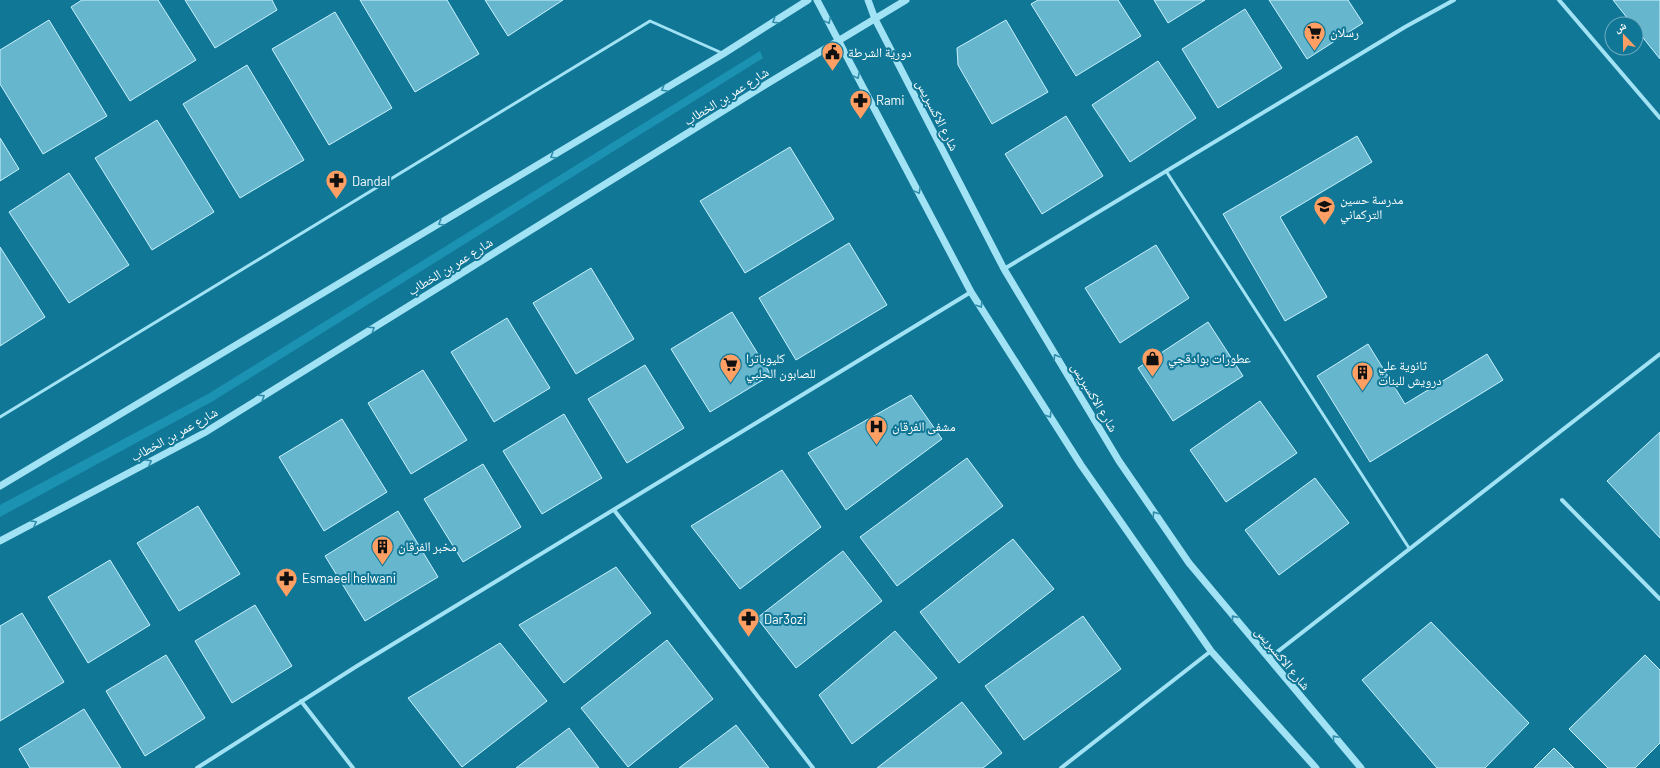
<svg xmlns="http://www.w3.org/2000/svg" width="1660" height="768" font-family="Barlow,'Noto Naskh Arabic',sans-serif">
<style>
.green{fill:#1c92b3}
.building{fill:#66b6cd;stroke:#c9f2fe}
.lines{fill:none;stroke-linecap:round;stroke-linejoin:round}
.service{stroke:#a1e2f4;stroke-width:3}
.minor{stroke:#a1e2f4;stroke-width:4}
.tertiary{stroke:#a1e2f4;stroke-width:7}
.oneway{stroke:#2e8caa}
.labels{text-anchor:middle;stroke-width:4;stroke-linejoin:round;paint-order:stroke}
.poi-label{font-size:13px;fill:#fff;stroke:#117797;text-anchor:start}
.street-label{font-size:13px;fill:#fff;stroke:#117797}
</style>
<rect width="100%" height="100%" fill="#117797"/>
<path class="green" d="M 760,51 L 763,58 L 213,401 L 0,517 L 0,505 L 208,394 Z"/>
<path class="building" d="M 82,0 L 158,0 L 196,60 L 130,101 L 71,7 Z
M 185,0 L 272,0 L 277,10 L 215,48 Z
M 360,0 L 447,0 L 479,54 L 415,92 Z
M 485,0 L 563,0 L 508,36 Z
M 1038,0 L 1118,0 L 1141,36 L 1076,76 L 1031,4 Z
M 1154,0 L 1205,0 L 1168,23 Z
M 1269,0 L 1348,0 L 1363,23 L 1307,59 Z
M 1613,0 L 1660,0 L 1660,59 L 1636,29 L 1636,24 L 1632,24 Z
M 1245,9 L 1282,68 L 1218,108 L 1182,49 Z
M 335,12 L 392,108 L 329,145 L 272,49 Z
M 49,20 L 107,116 L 43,154 L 0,84 L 0,50 Z
M 1006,20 L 1048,92 L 992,124 L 958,65 L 957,48 Z
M 1158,61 L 1196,118 L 1130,162 L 1092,105 Z
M 247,65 L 304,160 L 240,198 L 183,104 Z
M 1066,116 L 1103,176 L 1042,214 L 1005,154 Z
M 157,120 L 214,212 L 152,250 L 95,158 Z
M 1357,136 L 1372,162 L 1280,217 L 1327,297 L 1285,321 L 1223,214 Z
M 0,138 L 19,169 L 0,181 Z
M 790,147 L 834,219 L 745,273 L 700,201 Z
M 69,173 L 129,265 L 69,303 L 9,212 Z
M 849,243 L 887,305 L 796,360 L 759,298 Z
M 1156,245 L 1189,298 L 1120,343 L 1085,288 Z
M 0,247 L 45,317 L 0,346 Z
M 591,268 L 634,339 L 576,374 L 533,303 Z
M 732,312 L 771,375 L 710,412 L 671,349 Z
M 507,318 L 550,388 L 494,422 L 451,352 Z
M 1208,322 L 1243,376 L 1173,421 L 1138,368 Z
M 1368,344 L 1405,404 L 1487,354 L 1503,380 L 1370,462 L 1317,376 Z
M 645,365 L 684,428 L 627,463 L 588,399 Z
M 423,370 L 467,440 L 411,474 L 368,403 Z
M 911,395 L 942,439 L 846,510 L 808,453 Z
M 1260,401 L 1297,453 L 1226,502 L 1190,450 Z
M 564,414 L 602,478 L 542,514 L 503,451 Z
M 342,419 L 387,492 L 324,531 L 279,457 Z
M 1660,432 L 1660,538 L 1607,481 Z
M 967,458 L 1003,506 L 897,586 L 860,537 Z
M 483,464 L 521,527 L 463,562 L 424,499 Z
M 782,470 L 821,527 L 740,589 L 691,526 Z
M 1315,478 L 1349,523 L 1279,575 L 1245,530 Z
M 198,506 L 240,574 L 179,611 L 137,543 Z
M 398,511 L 438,577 L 365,621 L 325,556 Z
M 1013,539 L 1054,589 L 959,663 L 920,612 Z
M 843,551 L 882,601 L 796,668 L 757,618 Z
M 110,560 L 150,625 L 88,663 L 48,597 Z
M 616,567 L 651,613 L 564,683 L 519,625 Z
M 255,605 L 292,666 L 232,703 L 195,641 Z
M 22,613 L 64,682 L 0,721 L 0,626 Z
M 1083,616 L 1121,669 L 1024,740 L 985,686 Z
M 1431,622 L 1529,723 L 1485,768 L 1437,768 L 1362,680 Z
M 895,631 L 937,678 L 852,744 L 819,695 Z
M 667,640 L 713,699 L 628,767 L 581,708 Z
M 500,643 L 547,701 L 462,767 L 408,698 Z
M 166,655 L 205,718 L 145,756 L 106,691 Z
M 1645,655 L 1660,670 L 1660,743 L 1635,768 L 1608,768 L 1569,729 Z
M 962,702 L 1002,753 L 983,768 L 877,768 Z
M 84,709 L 121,768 L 30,768 L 19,749 Z
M 736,725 L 769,768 L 679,768 Z
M 569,728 L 599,768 L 516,768 Z
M 1554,748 L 1574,768 L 1534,768 Z"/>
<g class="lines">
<path class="service" d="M 1166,171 L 1409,548
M 0,417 L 650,21 L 722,53"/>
<path class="minor" d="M 1559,0 L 1660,118
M 1004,269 L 1405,27 L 1454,0
M 1562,500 L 1660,599
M 614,510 L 813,768
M 1268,659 L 1660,354
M 301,701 L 353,768
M 197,768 L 357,666 L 971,292
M 1061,768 L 1211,651"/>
<path class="tertiary" d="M 817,0 L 971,292 L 1081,465 L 1211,651 L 1316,768
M 868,0 L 875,19 L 1004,269 L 1119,461 L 1189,563 L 1361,768
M 0,486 L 723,54 L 808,0
M 0,541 L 204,433 L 770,82 L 906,0"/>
</g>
<defs><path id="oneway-chevron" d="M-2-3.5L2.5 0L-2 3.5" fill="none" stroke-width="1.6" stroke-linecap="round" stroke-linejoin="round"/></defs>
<g class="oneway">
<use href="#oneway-chevron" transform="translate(775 21) rotate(148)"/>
<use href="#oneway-chevron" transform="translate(828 21) rotate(62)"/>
<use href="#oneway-chevron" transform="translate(857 76) rotate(62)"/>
<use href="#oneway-chevron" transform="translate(664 89) rotate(149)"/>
<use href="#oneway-chevron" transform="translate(553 156) rotate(149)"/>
<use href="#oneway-chevron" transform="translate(918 191) rotate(62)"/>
<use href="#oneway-chevron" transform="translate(441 223) rotate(149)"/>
<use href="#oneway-chevron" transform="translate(980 305) rotate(58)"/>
<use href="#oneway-chevron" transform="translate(372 329) rotate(-32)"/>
<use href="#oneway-chevron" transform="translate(1056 357) rotate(-121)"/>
<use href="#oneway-chevron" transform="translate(262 397) rotate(-32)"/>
<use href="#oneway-chevron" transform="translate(1049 415) rotate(58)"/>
<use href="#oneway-chevron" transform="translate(149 462) rotate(-28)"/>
<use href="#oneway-chevron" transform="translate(1155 514) rotate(-124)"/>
<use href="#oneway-chevron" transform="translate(34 523) rotate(-28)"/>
<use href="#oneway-chevron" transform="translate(1234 618) rotate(-129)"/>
<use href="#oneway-chevron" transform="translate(1335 738) rotate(-131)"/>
</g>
<defs>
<symbol id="supermarket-pin" viewBox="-11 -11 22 30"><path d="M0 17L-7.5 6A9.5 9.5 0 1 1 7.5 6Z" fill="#ff9f63" stroke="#117797"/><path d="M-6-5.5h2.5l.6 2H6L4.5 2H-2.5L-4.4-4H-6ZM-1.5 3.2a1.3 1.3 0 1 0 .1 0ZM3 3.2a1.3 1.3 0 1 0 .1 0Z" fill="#111"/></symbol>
<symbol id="civic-pin" viewBox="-11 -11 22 30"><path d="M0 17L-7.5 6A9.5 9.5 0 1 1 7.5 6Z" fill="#ff9f63" stroke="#117797"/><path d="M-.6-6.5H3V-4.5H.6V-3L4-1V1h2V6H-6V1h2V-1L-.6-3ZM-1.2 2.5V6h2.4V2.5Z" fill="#111"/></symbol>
<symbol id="pharmacy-pin" viewBox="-11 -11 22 30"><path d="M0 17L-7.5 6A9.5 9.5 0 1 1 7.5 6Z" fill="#ff9f63" stroke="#117797"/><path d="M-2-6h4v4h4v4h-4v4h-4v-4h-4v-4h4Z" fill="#111"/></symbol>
<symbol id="school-pin" viewBox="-11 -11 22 30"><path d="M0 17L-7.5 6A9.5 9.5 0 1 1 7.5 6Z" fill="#ff9f63" stroke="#117797"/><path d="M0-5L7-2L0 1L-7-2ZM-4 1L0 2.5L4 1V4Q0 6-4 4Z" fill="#111"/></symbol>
<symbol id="shop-pin" viewBox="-11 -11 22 30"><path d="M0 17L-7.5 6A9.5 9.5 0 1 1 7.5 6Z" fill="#ff9f63" stroke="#117797"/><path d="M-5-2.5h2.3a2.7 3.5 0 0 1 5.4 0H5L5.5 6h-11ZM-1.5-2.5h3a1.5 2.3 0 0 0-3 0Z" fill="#111"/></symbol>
<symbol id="building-pin" viewBox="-11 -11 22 30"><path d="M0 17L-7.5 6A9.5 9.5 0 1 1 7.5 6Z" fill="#ff9f63" stroke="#117797"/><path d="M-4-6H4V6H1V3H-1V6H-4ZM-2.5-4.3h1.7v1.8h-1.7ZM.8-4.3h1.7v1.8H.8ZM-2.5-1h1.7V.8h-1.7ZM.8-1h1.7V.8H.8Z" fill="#111"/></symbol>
<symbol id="hospital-pin" viewBox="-11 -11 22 30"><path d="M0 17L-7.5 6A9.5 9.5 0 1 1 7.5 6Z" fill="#ff9f63" stroke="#117797"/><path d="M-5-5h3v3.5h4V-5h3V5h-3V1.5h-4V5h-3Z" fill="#111"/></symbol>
</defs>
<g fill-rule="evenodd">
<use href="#supermarket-pin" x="1302" y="20" width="25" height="34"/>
<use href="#civic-pin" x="820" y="40" width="25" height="34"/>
<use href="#pharmacy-pin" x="848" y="88" width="25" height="34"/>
<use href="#pharmacy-pin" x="324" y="168" width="25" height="34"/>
<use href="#school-pin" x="1312" y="194" width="25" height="34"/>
<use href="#shop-pin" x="1140" y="346" width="25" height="34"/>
<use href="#supermarket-pin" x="718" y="352" width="25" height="34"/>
<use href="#building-pin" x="1350" y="360" width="25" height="34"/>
<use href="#hospital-pin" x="864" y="414" width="25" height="34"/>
<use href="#building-pin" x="370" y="534" width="25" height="34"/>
<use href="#pharmacy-pin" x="274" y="566" width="25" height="34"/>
<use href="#pharmacy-pin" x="736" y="606" width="25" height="34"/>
</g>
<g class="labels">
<g class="poi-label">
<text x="1330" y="37">رسلان</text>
<text x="848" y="57">دورية الشرطة</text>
<text x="876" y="105">Rami</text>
<text x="352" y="186">Dandal</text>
<text x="1340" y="204">مدرسة حسين<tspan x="1340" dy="15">التركماني</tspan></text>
<text x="746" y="363">كليوباترا<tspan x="746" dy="15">للصابون الحلبي</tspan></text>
<text x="1168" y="363">عطورات بوادقجي</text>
<text x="1378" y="370">ثانوية علي<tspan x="1378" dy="15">درويش للبنات</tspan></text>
<text x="892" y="431">مشفى الفرقان</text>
<text x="398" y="551">مخبر الفرقان</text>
<text x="302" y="583">Esmaeel helwani</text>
<text x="764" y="624">Dar3ozi</text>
</g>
<g class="street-label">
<text transform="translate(726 96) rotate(-32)" y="5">شارع عمر بن الخطاب</text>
<text transform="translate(938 115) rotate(63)" y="5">شارع الاكسبريس</text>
<text transform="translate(450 266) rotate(-32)" y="5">شارع عمر بن الخطاب</text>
<text transform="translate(1095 397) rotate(59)" y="5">شارع الاكسبريس</text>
<text transform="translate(174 434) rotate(-29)" y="5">شارع عمر بن الخطاب</text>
<text transform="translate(1283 658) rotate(50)" y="5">شارع الاكسبريس</text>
</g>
</g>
<g transform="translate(1624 36) rotate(338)"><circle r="19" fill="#117797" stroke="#70adc1"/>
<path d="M0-3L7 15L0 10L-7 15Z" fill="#ff9f63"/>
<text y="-6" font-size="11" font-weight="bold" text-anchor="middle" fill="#ffffff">ش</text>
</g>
</svg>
